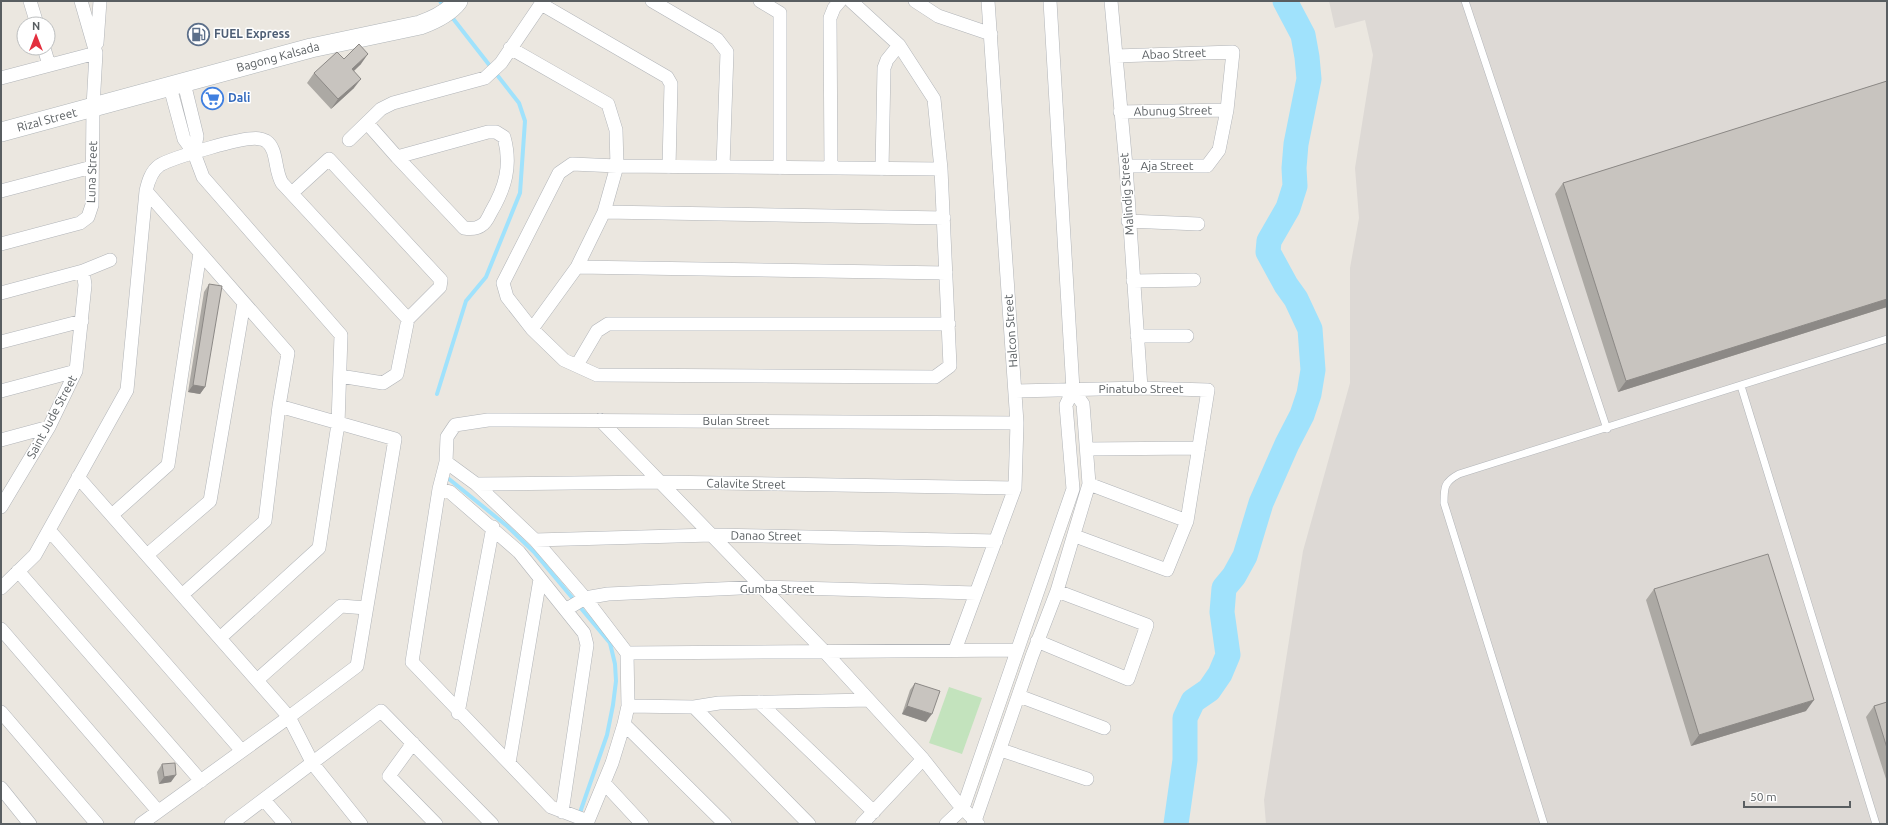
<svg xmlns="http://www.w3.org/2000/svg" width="1888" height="825" font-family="Ubuntu,sans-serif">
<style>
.industrial{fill:#ddd9d5}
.green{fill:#c3e3bd}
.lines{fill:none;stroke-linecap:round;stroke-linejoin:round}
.stream{stroke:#a0e2fc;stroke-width:4}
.river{stroke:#a0e2fc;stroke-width:25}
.lane-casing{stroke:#b1b4b8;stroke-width:8}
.street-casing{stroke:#b1b4b8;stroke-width:14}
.secondary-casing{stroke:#b0b5b8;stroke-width:20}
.lane{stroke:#fff;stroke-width:7}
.street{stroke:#fff;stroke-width:13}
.secondary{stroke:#fff;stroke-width:19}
.wall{fill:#aca9a4}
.shaded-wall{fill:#8c8986}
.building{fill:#c8c4bf;stroke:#8c8986}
.labels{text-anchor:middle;stroke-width:3;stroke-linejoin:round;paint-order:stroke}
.service-label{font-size:12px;font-weight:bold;fill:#4e5e75;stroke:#fff;text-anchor:start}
.street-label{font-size:12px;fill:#595e61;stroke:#fff}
.shop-label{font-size:12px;font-weight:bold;fill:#366cbe;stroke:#fff;text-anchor:start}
</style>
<rect width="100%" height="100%" fill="#ebe7e0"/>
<path class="industrial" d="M 1329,1 L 1887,1 L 1887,824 L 1266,824 L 1264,800 L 1303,551 L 1350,383 L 1350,268 L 1359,218 L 1355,168 L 1373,55 L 1365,20 L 1335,28 Z"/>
<path class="green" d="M 949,687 L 982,698 L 962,754 L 929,743 Z"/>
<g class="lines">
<path class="stream" d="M 440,1 L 444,7
M 437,394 L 466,301 L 486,277 L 520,193 L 525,121 L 519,103 L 451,16
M 449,479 L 507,526 L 534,552 L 610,643 L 615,664 L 616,681 L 613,705 L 607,735 L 576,824"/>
<path class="river" d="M 1176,824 L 1185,760 L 1185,718 L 1193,701 L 1209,690 L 1220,674 L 1228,655 L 1222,612 L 1224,588 L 1234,576 L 1245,556 L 1261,503 L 1287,444 L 1302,415 L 1309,394 L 1313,370 L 1310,329 L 1296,299 L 1286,285 L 1268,252 L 1269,241 L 1288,208 L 1295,186 L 1294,168 L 1296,144 L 1309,79 L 1307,57 L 1303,35 L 1285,1"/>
<defs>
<path id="lane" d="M 1465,1 L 1607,429
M 1741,386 L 1876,824
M 1544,824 L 1444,503 C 1444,487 1444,482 1459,474 L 1887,339"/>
<path id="street" d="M 30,1 L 37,24
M 652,1 L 717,39 L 727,52 L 723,167
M 760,1 L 780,13 L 780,168
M 851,1 L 899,45 L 934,99 L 941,169 L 950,366 L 935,377 L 597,375 L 564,360 L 532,329 L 507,297 L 503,283 L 559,173 L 572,164 L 617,166 L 941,169
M 915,1 L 938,16 L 991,34
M 1111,1 L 1126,166 L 1141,388
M 541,4 L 667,77 L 671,84 L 669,167
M 97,43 L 100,1
M 44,48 L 49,65
M 510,48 L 608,104 L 616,130 L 617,166 L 604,212 L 577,267 L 532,329
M 1116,56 L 1233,52 L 1227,110 L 1219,150 L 1207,166 L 1126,166
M 1,78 L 96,53
M 184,83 L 197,136 L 194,153
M 170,87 L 184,139 L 194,153 L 203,177 L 341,335 L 338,424 L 319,548 L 220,638
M 1120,112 L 1227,110
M 367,123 L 397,157
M 488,132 L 496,132 L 504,137 C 512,166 505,188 491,212 C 489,216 486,223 482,225 C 477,229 470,229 464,228 L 397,157 Z
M 349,140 L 381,109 L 393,103 L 485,78 L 501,63 L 543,1
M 831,168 L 830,18 L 834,8 L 840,1
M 882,169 L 884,68 L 887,60 L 899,45
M 1,191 L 92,167
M 146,191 L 288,353 L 279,406 L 265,521 L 182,595
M 293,192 L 329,159 L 441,280 L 440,287 L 408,319 L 397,374 L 383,383 L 340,376
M 604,212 L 944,218
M 1128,221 L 1198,224
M 1,244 L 80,223 L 88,217 L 92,205 L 93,107 L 96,53 L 81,1
M 577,267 L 946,273
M 1133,281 L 1194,280
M 1,293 L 83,271 L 110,260
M 1137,336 L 1187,336
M 1,342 L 82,321
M 577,365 L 597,331 L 608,324 L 949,324
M 1,391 L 76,371
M 1015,391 L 1141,388 L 1208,390 L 1187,521 L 1167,570 L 1075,536
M 600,420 L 824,651 L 923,759 L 957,802 L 978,824
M 1,440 L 49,427
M 1087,449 L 1199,448
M 446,462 L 476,484 L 535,540 L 585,598 L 627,653 L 628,706 L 624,724 L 612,763 L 588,821 L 551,807 L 412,662 L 439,489 L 446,462 L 447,437 L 455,425 L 488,420 L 1017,423
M 78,477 L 289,717 L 357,666 L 395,439 L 279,406
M 476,484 L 660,482 L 1015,488
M 1089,484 L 1187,521
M 439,489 L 450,492 L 519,552 L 584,633 L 587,645 L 562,812
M 1,507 L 49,427 L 76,371 L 85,285 L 83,271
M 112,515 L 168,465 L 200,253
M 49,530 L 242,751
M 535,540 L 712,535 L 996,541
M 147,555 L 210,501 L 244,303
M 18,571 L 201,781
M 1,588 L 35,555 L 127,390 L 146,191 C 148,182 151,171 160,165 C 172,158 247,135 260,139 C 262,139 264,140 266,141 C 278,149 274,170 282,183 L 408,319
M 567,609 L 585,598 L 608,594 L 762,587 L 976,593
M 1,629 L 158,811
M 1037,641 L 1128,679 L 1147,625 L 1057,591
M 955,650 L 1015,488 L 1017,423 L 988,1
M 627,653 L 1017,650
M 257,680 L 341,606 L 366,608
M 1019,696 L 1104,728
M 759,702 L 874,812
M 628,706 L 694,707
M 1,712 L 97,824
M 458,713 L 493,527
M 624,724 L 725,824
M 413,743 L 389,776 L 436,824
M 1001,750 L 1087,779
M 509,763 L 540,579
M 605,784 L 642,824
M 1,788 L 30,824
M 264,800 L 285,824
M 141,824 L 289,717 L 313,764 L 361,824
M 231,824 L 381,711 L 492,824
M 809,824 L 694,707 L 719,703 L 869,700
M 862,824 L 923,759
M 946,824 L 963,808 L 1073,489 L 1066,405 L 1073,390 L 1050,1
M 973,824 L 975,821 L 1032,656 L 1057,591 L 1089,484 L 1083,404 L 1073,390"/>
<path id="secondary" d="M 1,132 L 311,48 L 420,25 C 434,20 449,13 458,1"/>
</defs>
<use href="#lane" class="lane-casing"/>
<use href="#street" class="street-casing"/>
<use href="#secondary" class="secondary-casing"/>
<use href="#lane" class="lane"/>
<use href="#street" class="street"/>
<use href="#secondary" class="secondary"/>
</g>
<path class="wall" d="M 344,59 L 361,64 L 354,71 L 354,88 L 331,109 L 307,83 L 314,73 Z
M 1887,81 L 1887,307 L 1618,392 L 1555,194 L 1563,183 Z
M 209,284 L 205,387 L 200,394 L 188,392 L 204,292 Z
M 1654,589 L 1806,711 L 1691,746 L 1646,600 Z
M 915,683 L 926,722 L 902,714 L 910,690 Z
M 1887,702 L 1887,782 L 1866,717 L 1874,706 Z
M 162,764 L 171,782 L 159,784 L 157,772 Z"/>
<path class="shaded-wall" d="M 368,54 L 361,64 L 345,79 L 352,69 Z
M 361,79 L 354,88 L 331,109 L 338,99 Z
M 1887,299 L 1887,307 L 1618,392 L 1626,381 Z
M 193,385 L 205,387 L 200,394 L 188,392 Z
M 1814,700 L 1806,711 L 1691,746 L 1699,735 Z
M 907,706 L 932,714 L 926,722 L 902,714 Z
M 176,775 L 171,782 L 159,784 L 164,777 Z"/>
<path class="building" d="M 359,44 L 368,54 L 352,69 L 361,79 L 338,99 L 314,73 L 337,52 L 344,59 Z
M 1887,81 L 1887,299 L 1626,381 L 1563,183 Z
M 209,284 L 222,286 L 205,387 L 193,385 Z
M 1768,554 L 1814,700 L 1699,735 L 1654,589 Z
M 915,683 L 940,691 L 932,714 L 907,706 Z
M 1887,702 L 1887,748 L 1874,706 Z
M 175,763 L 176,775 L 164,777 L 162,764 Z"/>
<defs>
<symbol id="fuel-ring" viewBox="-11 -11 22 22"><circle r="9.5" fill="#fff" stroke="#5c6f8a" stroke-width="1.5"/><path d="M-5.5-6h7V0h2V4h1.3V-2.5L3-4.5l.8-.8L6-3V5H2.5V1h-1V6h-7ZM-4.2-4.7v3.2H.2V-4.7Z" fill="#5c6f8a"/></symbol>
<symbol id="supermarket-ring" viewBox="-11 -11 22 22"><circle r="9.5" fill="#fff" stroke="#3f7fe0" stroke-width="1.5"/><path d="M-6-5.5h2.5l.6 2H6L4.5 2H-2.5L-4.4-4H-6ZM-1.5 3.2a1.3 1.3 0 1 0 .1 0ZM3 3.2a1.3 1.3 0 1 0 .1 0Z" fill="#3f7fe0"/></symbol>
</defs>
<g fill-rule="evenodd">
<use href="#fuel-ring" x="186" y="22" width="25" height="25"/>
<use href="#supermarket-ring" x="200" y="86" width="25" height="25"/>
</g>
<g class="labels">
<g class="service-label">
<text x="214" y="38">FUEL Express</text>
</g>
<g class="street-label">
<text transform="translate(1174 54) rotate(-2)" y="4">Abao Street</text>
<text transform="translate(278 57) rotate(-15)" y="4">Bagong Kalsada</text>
<text transform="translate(1173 111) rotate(-1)" y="4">Abunug Street</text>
<text transform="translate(47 120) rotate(-15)" y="4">Rizal Street</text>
<text x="1167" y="170">Aja Street</text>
<text transform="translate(92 172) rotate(-88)" y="4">Luna Street</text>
<text transform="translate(1127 194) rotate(-94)" y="4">Malindig Street</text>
<text transform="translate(1011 331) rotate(-94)" y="4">Halcon Street</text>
<text x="1141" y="393">Pinatubo Street</text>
<text transform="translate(52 417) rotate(-62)" y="4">Saint Jude Street</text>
<text x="736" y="425">Bulan Street</text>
<text transform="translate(746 484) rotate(1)" y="4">Calavite Street</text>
<text transform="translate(766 536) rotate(1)" y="4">Danao Street</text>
<text x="777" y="593">Gumba Street</text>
</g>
<g class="shop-label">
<text x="228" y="102">Dali</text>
</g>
</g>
<rect width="1888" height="825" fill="none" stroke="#595e61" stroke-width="4"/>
<g transform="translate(36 36)"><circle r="19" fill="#ffffff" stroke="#bdbfc0"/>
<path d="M0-3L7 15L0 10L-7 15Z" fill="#e32f3e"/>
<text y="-6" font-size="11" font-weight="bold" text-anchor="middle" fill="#595e61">N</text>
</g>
<path d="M1744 801v6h106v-6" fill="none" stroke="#595e61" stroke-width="2"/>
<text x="1750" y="801" font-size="12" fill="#595e61" stroke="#ffffff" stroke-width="3" paint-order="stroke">50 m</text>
</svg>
